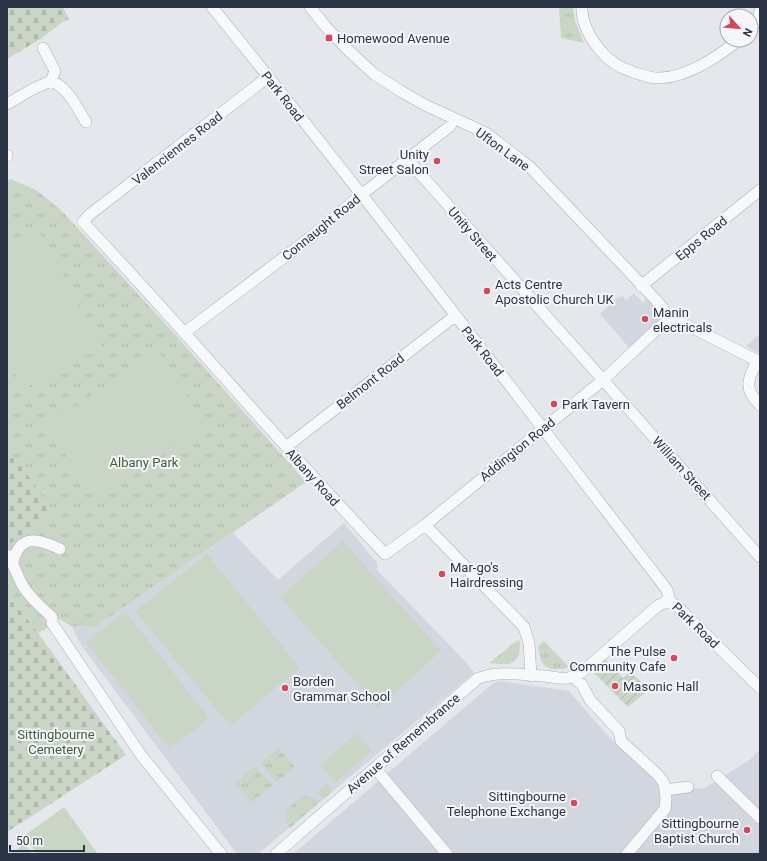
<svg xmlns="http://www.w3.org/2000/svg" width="767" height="861" font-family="Roboto,sans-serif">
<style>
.built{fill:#d2d6de}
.grass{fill:url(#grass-tufts)}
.cemetery{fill:url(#cemetery-stones)}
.garden{fill:url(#garden-furrows)}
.pitch{fill:#c9d6c5}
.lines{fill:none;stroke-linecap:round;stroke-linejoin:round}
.minor-casing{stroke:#a9aeb7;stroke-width:12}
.minor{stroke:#f7f8fa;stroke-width:11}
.poi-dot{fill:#d1495b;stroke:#f4f6f9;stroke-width:1.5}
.labels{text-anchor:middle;stroke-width:4;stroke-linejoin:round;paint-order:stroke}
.poi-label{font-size:13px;fill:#2b3445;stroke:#f4f6f9;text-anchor:start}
.street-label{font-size:13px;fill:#2b3445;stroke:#f4f6f9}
.park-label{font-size:13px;fill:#3f6138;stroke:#f4f6f9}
</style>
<defs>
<pattern id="grass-tufts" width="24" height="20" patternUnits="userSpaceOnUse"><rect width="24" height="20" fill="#c9d6c5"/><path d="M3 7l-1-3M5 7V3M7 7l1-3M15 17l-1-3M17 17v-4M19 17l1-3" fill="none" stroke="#adb8ab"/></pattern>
<pattern id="cemetery-stones" width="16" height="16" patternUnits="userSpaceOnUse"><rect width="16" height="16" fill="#c9d6c5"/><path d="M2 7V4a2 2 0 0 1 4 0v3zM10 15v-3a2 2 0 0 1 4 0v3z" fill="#adb8ab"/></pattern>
<pattern id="garden-furrows" width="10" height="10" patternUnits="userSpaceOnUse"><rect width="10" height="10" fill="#c9d6c5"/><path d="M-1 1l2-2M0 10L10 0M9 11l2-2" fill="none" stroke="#adb8ab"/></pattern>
</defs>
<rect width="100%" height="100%" fill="#e4e7ec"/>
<path class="built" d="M 634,293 L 643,303 L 646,299 L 664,317 L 631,350 L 600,314 L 618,297 L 619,298 L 622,296 L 626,300 Z
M 760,334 L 760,354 L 746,346 Z
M 344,523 L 377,563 L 377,570 L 465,661 L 474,673 L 258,854 L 237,854 L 81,645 L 72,627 L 81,625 L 94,628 L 233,533 L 278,580 Z
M 499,681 L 569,691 L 608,736 L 660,785 L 703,789 L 751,759 L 760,749 L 760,854 L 293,854 L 492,684 Z"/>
<path class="grass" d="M 559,7 L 573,7 L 575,21 L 584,43 L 561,38 Z
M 10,179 L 36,190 L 61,210 L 172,331 L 306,482 L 94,628 L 81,625 L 72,627 L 60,619 L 56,623 L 38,633 L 7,594 L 7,546 L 43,521 L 34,485 L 7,450 L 7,181 Z
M 518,640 L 520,642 C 520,667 510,665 489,663 Z
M 544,641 L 569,667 C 562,670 548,671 543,664 C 540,660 539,652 538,647 Z
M 279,748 L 295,767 L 276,782 L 260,763 Z
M 255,766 L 272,785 L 251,803 L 235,784 Z
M 327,783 L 333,791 L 324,798 L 316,793 Z
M 306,796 L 318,800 L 317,804 L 290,828 C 279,814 292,800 306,796 Z"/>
<path class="cemetery" d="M 7,7 L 63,7 L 69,19 L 61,23 L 42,38 L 7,59 Z
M 7,450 C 17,463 59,507 43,521 L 7,546 Z
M 7,594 L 38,633 L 126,755 L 7,832 Z"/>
<path class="garden" d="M 605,659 L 623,678 L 630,671 L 649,690 L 628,707 L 593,672 L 593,670 Z"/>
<path class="pitch" d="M 38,230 L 102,347 L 24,389 L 7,358 L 7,247 Z
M 158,351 L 206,426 L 95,499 L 46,426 Z
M 343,541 L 441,651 L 378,708 L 280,597 Z
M 207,554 L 300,668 L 230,726 L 135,611 Z
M 125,611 L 209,718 L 170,749 L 86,642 Z
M 357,733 L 372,750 L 335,783 L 320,765 Z
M 64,807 L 98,854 L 37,854 L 24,836 Z
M 25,844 L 32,854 L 10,854 Z"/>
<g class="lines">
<defs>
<path id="minor" d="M 212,7 C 367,198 517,395 667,590 L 670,601 L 680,609 L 760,688
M 310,7 L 326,27 L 347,49 L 374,74 L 402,92 L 427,106 L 486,133 L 530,167 L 656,300 L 665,311 L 671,322
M 582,7 C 581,21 590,38 599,49 C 608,60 619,68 633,72 C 642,75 651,79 660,78 C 688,77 717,57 739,40
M 751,29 L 759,16 L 760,11
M 43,48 L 55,71 L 51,81
M 268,77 L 89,215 L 83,222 C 186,331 282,446 385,554 L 425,525 L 603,380 L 656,330 L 664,324 L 671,322 L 685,324 L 760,362
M 7,104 L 33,89 L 51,81 C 68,87 77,108 86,122
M 7,155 L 7,156
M 407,159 L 760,557
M 641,286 L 760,190
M 184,333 L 307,240 L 361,195 L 449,127 L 455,119
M 757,361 C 748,380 743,388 760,405
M 286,447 L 455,316
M 425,525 L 524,627 L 529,643 L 531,676
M 7,555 C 15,565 17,576 23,586 C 30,598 42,608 52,617 L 52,623 L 141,755 L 221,854
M 13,562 C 20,533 39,539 60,549
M 574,677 L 582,685 L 590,700 L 619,731 L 621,741 L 658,775 L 664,783 L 666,798 L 665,809 L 627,854
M 375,768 L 447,854
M 717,776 L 760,818
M 665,790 L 688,787
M 276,854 L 477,679 C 497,670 523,675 545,676 C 560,678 567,681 581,673 L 646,616 L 659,605 L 670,601"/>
</defs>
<use href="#minor" class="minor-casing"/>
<use href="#minor" class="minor"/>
</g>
<g class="poi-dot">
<rect x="325" y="34" width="8" height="8" rx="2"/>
<circle cx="437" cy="161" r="4"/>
<circle cx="487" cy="291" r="4"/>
<circle cx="645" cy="319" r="4"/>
<circle cx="554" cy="404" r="4"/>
<circle cx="442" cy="574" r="4"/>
<circle cx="674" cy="658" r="4"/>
<circle cx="615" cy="686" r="4"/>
<circle cx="285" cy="688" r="4"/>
<circle cx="574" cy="803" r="4"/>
<circle cx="747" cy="830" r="4"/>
</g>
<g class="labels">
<g class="poi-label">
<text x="337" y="43">Homewood Avenue</text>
<text x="429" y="159" text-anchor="end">Unity<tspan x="429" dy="15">Street Salon</tspan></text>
<text x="495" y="289">Acts Centre<tspan x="495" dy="15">Apostolic Church UK</tspan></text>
<text x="653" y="317">Manin<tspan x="653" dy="15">electricals</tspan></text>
<text x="562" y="409">Park Tavern</text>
<text x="450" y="572">Mar-go's<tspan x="450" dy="15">Hairdressing</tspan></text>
<text x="666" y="656" text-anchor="end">The Pulse<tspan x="666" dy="15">Community Cafe</tspan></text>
<text x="293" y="686">Borden<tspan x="293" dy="15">Grammar School</tspan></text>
<text x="623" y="691">Masonic Hall</text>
<text x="566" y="801" text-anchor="end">Sittingbourne<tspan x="566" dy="15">Telephone Exchange</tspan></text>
<text x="739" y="828" text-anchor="end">Sittingbourne<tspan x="739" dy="15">Baptist Church</tspan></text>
</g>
<g class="street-label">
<text transform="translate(283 96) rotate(52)" y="5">Park Road</text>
<text transform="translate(177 148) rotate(-38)" y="5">Valenciennes Road</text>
<text transform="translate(503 149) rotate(36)" y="5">Ufton Lane</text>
<text transform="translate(321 227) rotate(-39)" y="5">Connaught Road</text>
<text transform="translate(473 234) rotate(49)" y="5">Unity Street</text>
<text transform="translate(701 238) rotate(-39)" y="5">Epps Road</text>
<text transform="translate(483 351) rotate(52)" y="5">Park Road</text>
<text transform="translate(370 381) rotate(-38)" y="5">Belmont Road</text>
<text transform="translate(517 449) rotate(-39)" y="5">Addington Road</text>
<text transform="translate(682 468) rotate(48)" y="5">William Street</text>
<text transform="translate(313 477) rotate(48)" y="5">Albany Road</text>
<text transform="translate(696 625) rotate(44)" y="5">Park Road</text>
<text transform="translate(403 743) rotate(-41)" y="5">Avenue of Remembrance</text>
</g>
<g class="park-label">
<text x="144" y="467">Albany Park</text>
<text x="56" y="739">Sittingbourne<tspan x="56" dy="15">Cemetery</tspan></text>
</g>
</g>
<rect width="767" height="861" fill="none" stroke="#2b3445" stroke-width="16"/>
<g transform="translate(739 28) rotate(117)"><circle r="19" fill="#f4f6f9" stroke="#a4a8b1"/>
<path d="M0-3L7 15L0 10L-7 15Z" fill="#d1495b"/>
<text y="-6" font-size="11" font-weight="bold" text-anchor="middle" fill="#2b3445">N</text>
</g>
<path d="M10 845v6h74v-6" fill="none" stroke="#2b3445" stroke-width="2"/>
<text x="16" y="845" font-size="12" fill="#2b3445" stroke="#f4f6f9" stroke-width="3" paint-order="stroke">50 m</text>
</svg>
